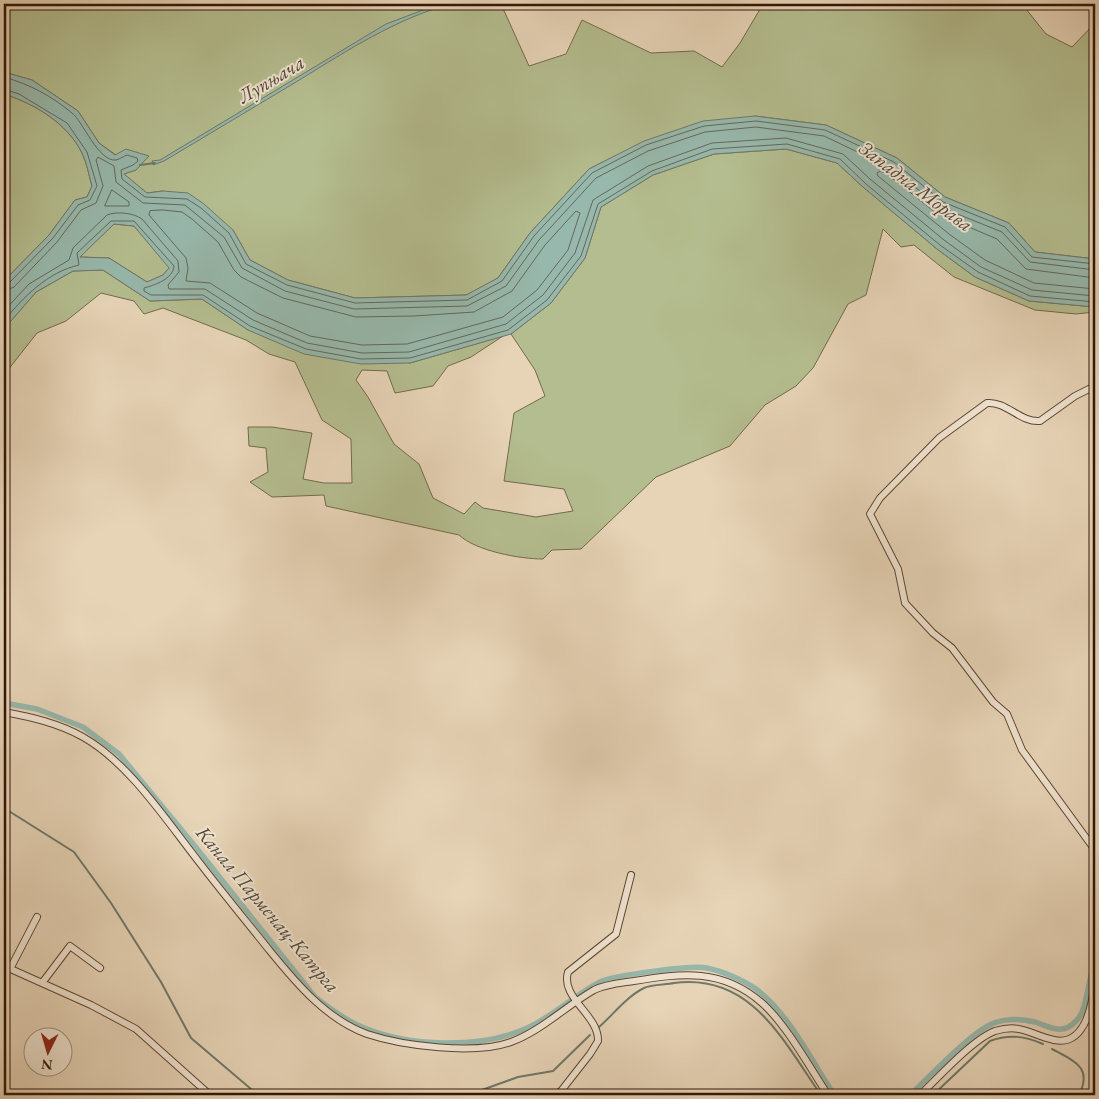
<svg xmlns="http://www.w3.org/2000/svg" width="1099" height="1099" font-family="'EB Garamond',serif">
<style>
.green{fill:#b4bd8f;stroke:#746a4b}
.water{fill:#97b8ac;stroke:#6f786a;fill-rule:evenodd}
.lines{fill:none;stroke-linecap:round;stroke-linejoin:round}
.shore{stroke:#65685a;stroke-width:1}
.stream{stroke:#6f786a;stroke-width:2}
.canal{stroke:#97b8ac;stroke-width:5.5}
.minor-casing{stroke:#604633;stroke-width:8}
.minor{stroke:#efe3d0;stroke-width:6}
.labels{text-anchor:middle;stroke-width:4;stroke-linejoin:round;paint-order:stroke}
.water-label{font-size:20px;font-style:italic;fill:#514739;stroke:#efe3d0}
</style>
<rect width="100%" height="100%" fill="#e7d4b7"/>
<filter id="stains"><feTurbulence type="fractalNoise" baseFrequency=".004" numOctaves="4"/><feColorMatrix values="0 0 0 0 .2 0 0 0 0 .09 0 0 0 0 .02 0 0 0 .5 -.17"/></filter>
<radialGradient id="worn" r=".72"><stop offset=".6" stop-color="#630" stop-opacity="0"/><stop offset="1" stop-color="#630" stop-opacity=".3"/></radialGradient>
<path class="green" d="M 4,4 L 501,4 L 529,66 L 566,54 L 582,20 L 651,53 L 694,51 L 722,67 L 740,43 L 763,4 L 1022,4 L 1046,34 L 1072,47 L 1095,23 L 1095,259 L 1035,252 L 1009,223 L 945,197 L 897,158 L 826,125 L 755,116 L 615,156 L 589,169 L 530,233 L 498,278 L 467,295 L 355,298 L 288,280 L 250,260 L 233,230 L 163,191 L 147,193 L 123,174 L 136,170 L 148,156 L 116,155 L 99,143 L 78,111 L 32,80 L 4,72 Z
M 4,94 C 35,104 67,123 82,153 C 87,163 89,176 92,186 L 87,197 L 75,200 L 49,235 L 4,281 Z
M 786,149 L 837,163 L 863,187 L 937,249 L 975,277 L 1029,301 L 1095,307 L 1095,312 L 1076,314 L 1035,310 L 954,277 L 914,245 L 901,247 L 883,229 L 866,295 L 848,304 L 813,368 L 796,386 L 765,405 L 730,446 L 656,477 L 581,549 L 552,550 L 543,559 C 520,559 476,551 459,535 L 326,506 L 324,495 L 272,497 L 250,482 L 268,472 L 266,448 L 249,446 L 248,427 L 272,427 L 312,433 L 303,479 L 324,483 L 352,483 L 351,439 L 322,420 L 295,362 L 269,354 L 246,340 L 163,308 L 144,314 L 134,301 L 101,293 L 66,321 L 37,333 L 4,375 L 4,329 L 36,292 L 73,271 L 103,270 L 150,301 L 202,299 L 248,330 L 410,363 L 503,336 L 471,357 L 448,366 L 433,386 L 395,393 L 387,371 L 362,370 L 356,380 L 368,397 L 394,444 L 419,464 L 433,498 L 464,514 L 475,502 L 483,508 L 536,517 L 573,511 L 564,489 L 504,481 L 514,413 L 545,396 L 535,370 L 511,334 L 551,303 L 585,258 L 601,207 L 653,175 L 714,154 Z
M 114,224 L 134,226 L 170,267 L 163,275 L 147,282 L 109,258 L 79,257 Z"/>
<path class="water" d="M 439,4 L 450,4 C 396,19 348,50 301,79 C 255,106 210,134 164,161 L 153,165 L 152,161 L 160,160 L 386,24 Z
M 4,72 L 32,80 L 78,111 L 99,143 L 115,155 L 126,149 L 149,156 L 136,170 L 124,174 L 147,193 L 163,191 L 188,193 L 204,204 L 233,230 L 250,260 L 288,280 L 355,298 L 466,295 L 498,278 L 530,233 L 589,169 L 644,141 L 703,121 L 755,116 L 826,125 L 897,158 L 945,197 L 1009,223 L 1035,252 L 1095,259 L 1095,307 L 1029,301 L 975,277 L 937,249 L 863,187 L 837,163 L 786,149 L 714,154 L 653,175 L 601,207 L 585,258 L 551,303 L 511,334 L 410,363 L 361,364 L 304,354 L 248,330 L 202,299 L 150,301 L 103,270 L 73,271 L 36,292 L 4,329 L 4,281 L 49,235 L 75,200 L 87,197 L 92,186 C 89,176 87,163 82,153 C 67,123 35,104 4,94 ZM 114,224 L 134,226 L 169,268 L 163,275 L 147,282 L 109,258 L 80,257 Z"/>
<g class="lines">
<path class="shore" d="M 4,77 C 31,85 50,95 72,113 C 83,121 98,162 116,160 C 120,159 124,156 127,155 L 137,158 L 138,161 L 133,165 L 121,170 L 122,179 L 145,197 L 187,199 L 201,208 L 229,233 L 246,264 L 287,285 L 355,303 L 467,300 L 502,281 L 534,236 L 592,173 L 646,145 L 704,126 L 756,121 L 825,130 L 894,162 L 943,202 L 1005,227 L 1032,257 L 1095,264
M 4,89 L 19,94 L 67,123 L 87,152 L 97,186 L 90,200 L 78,205 L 53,238 L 9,283 L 4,284
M 112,190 L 129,202 L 129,206 L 105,206 Z
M 163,210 L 182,212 L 192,219 L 218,242 L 234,270 L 241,277 L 283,298 L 356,317 L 414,316 L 474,312 L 512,291 L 545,245 L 576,211 L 580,213 L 568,250 L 537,290 L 503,317 L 407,344 L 362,345 L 310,336 L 257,313 L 210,283 L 186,281 L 188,268 L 186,258 L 149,215 L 150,211 Z
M 1095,278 L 1026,269 L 997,239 L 936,213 L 887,174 L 880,171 L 877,173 L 878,176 L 949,234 L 985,260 L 1034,283 L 1095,289
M 4,291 L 14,287 L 57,242 L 81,210 L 96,203 L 103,186 L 96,160 L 98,157 L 114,166 L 116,182 L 143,203 L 185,205 L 224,237 L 242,268 L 285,291 L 354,309 L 467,306 L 506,286 L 539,240 L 596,178 L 648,151 L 705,132 L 756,127 L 824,136 L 891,168 L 940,207 L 1002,232 L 1030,262 L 1095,270
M 4,311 L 29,284 L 69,260 L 73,248 L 107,215 C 116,211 134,213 142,219 L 178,261 L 179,272 L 168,285 L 169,289 L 205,289 L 253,320 L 307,343 L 362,353 L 409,352 L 506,324 L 543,295 L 575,253 L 593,200 L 648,166 L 712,143 L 786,138 L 843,154 L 870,179 L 944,240 L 981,267 L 1032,290 L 1095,296
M 4,321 C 23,297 48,272 79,265 L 77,253 L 111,221 L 134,221 L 174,266 C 173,279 155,285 144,288 L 144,291 L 151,295 L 203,295 L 250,326 L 306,349 L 361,359 L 410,358 L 508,330 L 547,300 L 581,256 L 598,204 L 652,171 L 712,149 L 787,144 L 840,159 L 866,184 L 940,245 L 978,272 L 1030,296 L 1095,302"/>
<path class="stream" d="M 140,165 L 155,163
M 4,808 L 74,852 L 111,903 L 161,982 L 191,1038 L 258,1095
M 598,1028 C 613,1015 626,997 644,988 C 652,984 665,985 674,983 C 752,973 783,1041 821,1095
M 1052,1049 C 1074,1061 1093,1067 1079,1095
M 468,1095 L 518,1077 L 553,1071 L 590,1035
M 933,1095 L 990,1041 C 1009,1034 1025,1036 1043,1044"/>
<path class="canal" d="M 4,703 L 37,709 L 83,727 L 119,754 L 194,845 L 315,997 C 330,1009 345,1020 362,1027 C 409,1047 479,1049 525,1029 C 553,1017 575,994 602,981 C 616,975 693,965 707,968 C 722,971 743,980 756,989 C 789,1014 812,1061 834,1095
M 910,1095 C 930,1077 973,1029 997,1022 C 1009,1018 1022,1019 1035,1022 C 1051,1027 1062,1036 1076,1021 C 1088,1010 1087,980 1095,964"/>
<defs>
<path id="minor" d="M 1095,386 L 1075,396 L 1040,421 C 1021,423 1006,401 987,403 L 939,438 L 880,498 L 870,514 L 898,569 L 905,603 L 933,633 L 952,648 L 993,702 L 1007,714 L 1022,750 L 1095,850
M 4,712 C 31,717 58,723 83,737 C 129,763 166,820 199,862 C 222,892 246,921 270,951 C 296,983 326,1019 367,1034 C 403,1046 475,1055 511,1042 C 541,1031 566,1006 594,990 C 606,984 621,983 634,981 C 682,973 722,968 762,1003 C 786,1024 810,1068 828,1095
M 4,966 L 91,1005 L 136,1029 L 210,1095
M 10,969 L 37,917
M 42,983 L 70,946 L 100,968
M 554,1095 L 561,1091 L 590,1054 L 598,1041 C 599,1015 560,998 568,972 L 616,934 L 631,875
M 920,1095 C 938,1078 973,1039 995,1031 C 1022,1023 1030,1035 1054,1040 C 1087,1047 1093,1000 1095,979"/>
</defs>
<use href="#minor" class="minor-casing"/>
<use href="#minor" class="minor"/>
</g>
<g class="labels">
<g class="water-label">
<text transform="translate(271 79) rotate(-31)" y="7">Лупњача</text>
<text transform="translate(916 186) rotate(37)" y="7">Западна Морава</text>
<text transform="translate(268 909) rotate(50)" y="7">Канал Парменац-Катрга</text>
</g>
</g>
<rect width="1099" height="1099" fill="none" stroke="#e7d4b7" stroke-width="20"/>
<rect x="5" y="5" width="1089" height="1089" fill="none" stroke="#331707" stroke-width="2.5"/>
<rect x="10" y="10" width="1079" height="1079" fill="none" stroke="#331707"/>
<g transform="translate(48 1052) rotate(185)"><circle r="24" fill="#efe3d0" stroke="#a49180"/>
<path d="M0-4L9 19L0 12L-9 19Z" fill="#8f2418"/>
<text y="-8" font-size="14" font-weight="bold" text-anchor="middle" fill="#331707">N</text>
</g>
<rect width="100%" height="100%" filter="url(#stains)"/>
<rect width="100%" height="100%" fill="url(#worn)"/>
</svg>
